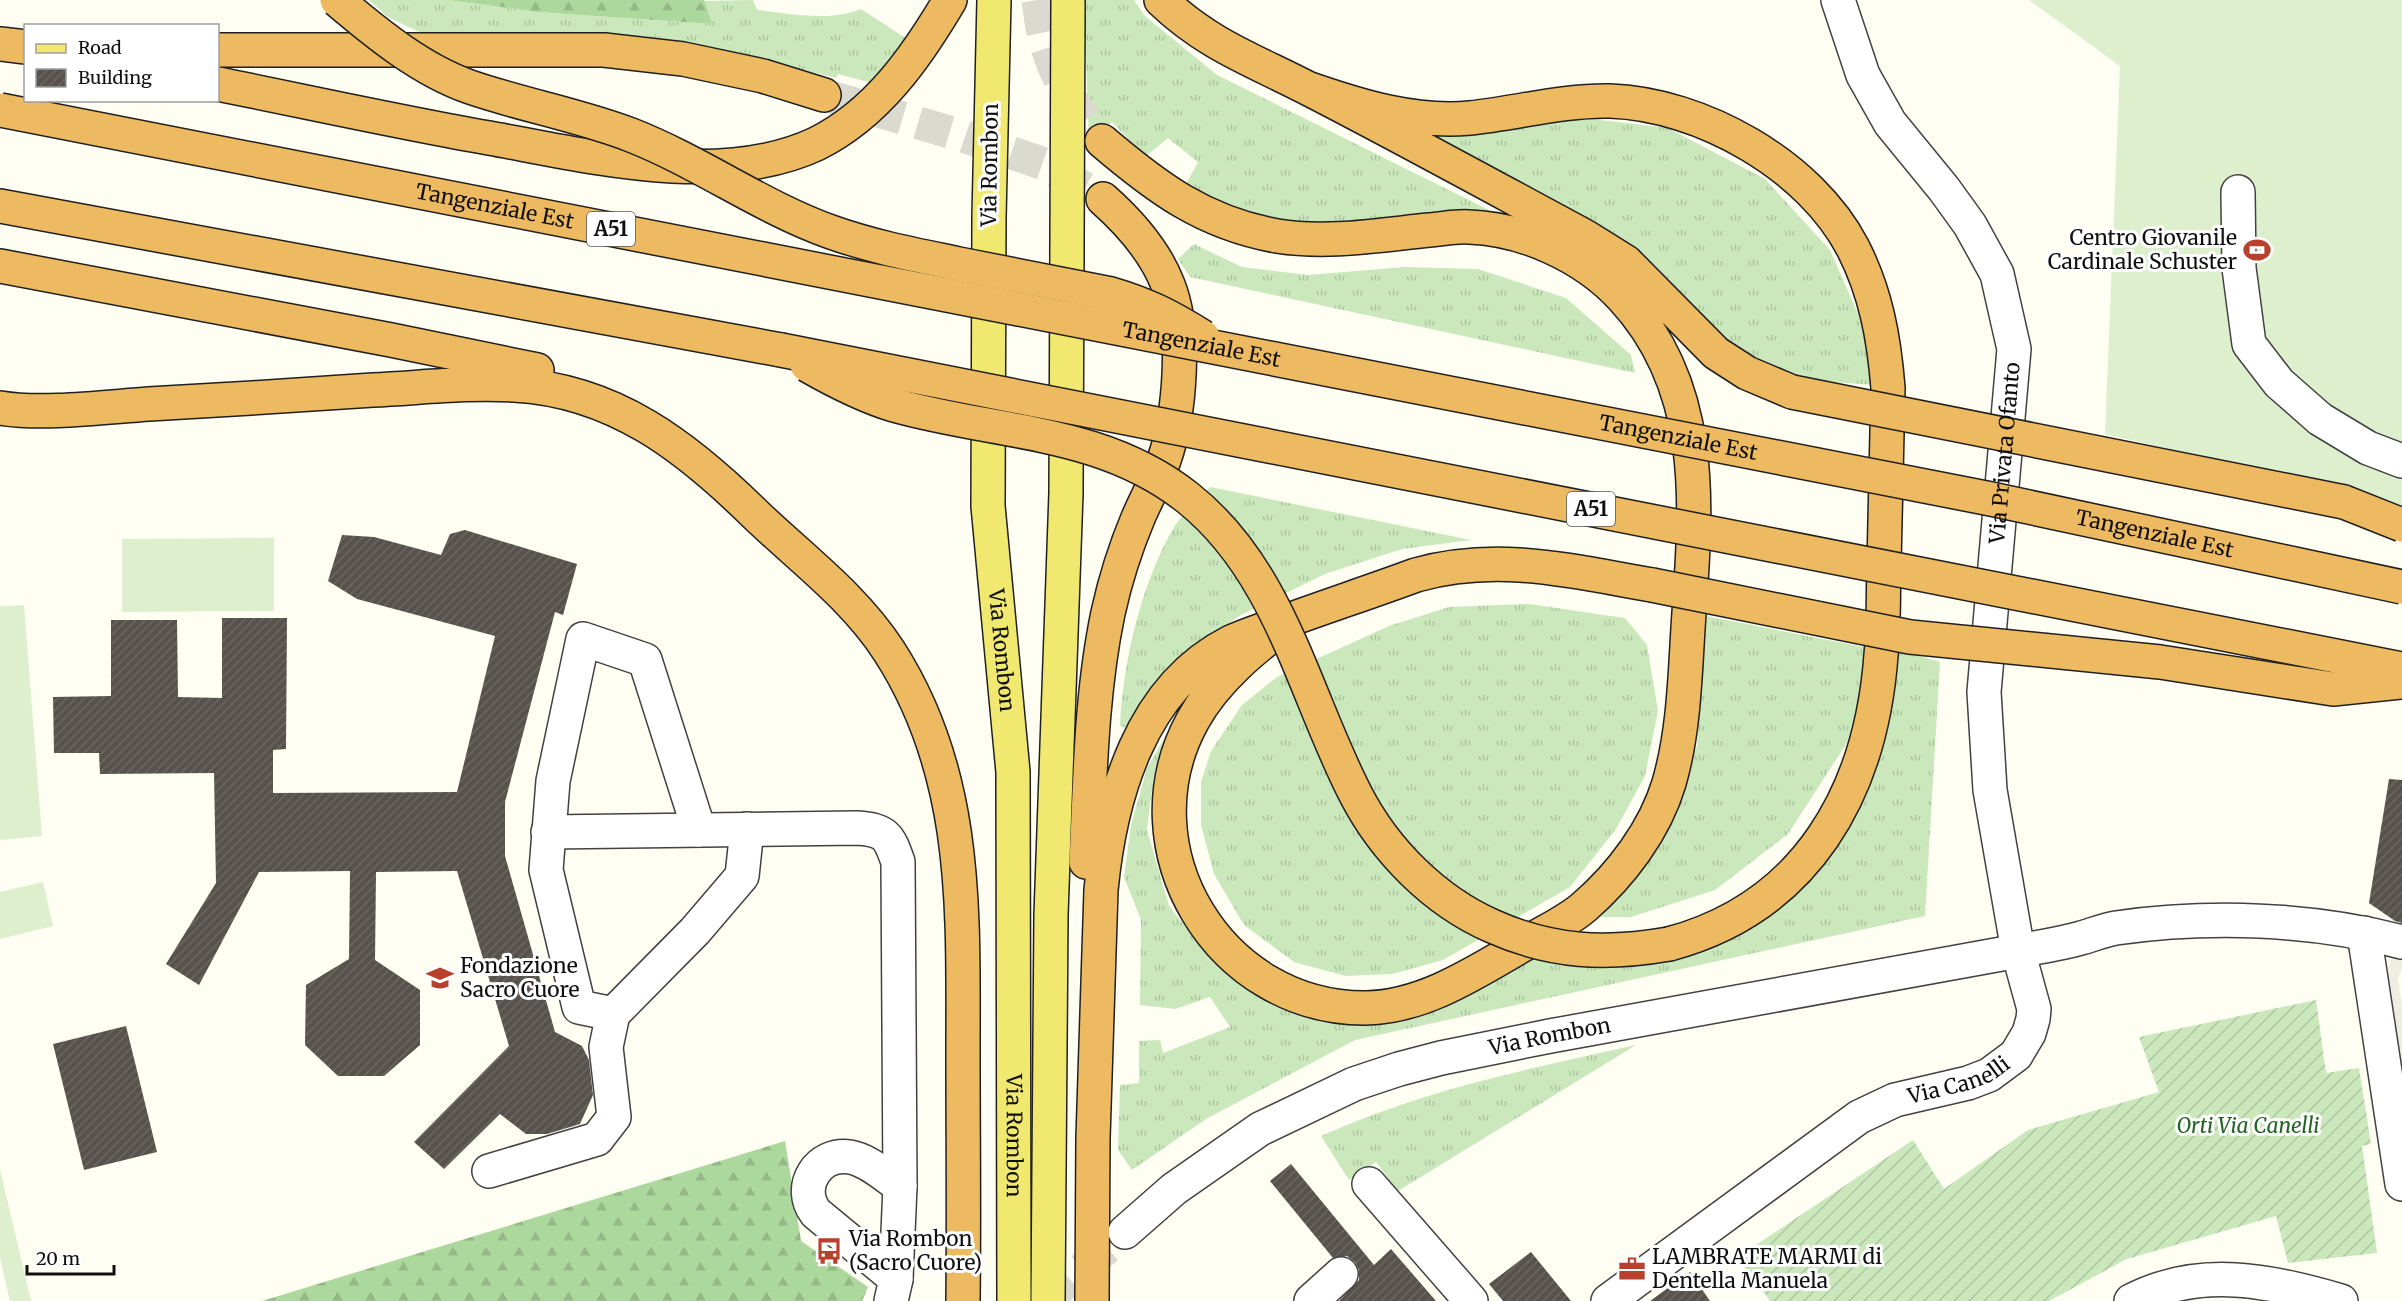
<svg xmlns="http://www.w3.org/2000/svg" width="2402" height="1301" font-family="Merriweather,serif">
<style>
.grass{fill:url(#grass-tufts)}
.forest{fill:url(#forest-firs)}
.garden{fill:url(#garden-furrows)}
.pitch{fill:#deefce}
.plaza{fill:#efeee0}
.building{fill:url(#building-hatch)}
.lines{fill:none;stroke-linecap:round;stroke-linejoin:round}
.minor-tunnel{stroke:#dadad0;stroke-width:33;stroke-dasharray:33 16;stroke-linecap:butt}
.highway-tunnel{stroke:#dadad0;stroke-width:33;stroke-dasharray:33 16;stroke-linecap:butt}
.minor-casing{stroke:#424242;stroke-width:36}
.major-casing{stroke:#202020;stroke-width:36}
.highway-casing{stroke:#202020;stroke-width:36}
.minor{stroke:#fff;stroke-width:33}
.major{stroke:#f1e96f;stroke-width:33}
.highway{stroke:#edba61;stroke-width:33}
.highway-bridge-casing{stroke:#202020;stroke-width:36;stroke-linecap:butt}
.highway-bridge{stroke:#edba61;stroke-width:33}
.labels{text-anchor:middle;stroke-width:6;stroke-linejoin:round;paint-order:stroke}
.shield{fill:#fff;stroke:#575757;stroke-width:1.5}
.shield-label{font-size:20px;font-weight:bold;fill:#0f0f0f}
.street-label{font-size:21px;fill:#0f0f0f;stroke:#fff}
.poi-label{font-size:21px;fill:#0f0f0f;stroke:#fff;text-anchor:start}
.park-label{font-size:21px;font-style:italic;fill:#246422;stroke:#fff}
</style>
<defs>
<pattern id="grass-tufts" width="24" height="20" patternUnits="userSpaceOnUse" patternTransform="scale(1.5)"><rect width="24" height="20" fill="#cbe8bd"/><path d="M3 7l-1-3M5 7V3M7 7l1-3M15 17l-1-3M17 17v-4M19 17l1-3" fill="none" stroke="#adc6a1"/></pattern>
<pattern id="forest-firs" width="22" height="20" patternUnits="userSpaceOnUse" patternTransform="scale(1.5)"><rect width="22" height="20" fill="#add89d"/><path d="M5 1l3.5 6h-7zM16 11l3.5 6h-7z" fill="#94b886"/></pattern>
<pattern id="garden-furrows" width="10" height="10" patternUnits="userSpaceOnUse" patternTransform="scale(1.5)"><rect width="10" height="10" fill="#cbe8bd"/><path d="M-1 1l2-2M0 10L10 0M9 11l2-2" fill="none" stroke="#adc6a1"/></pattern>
<pattern id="building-hatch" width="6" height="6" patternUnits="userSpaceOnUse" patternTransform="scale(1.5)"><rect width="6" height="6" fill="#57524c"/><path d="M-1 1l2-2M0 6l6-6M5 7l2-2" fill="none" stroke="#6a6661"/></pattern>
</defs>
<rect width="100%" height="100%" fill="#fefef2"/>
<path class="grass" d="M 369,0 L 448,0 L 537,12 L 711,24 L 704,1 L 753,0 L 757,10 C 791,14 830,22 861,9 L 907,39 L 872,83 L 838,74 L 836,78 L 741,56 L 522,34 L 421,33 L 388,17 Z
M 1084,0 L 1134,0 L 1145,16 L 1217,75 L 1509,220 L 1277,225 L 1210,205 L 1186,184 L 1198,162 L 1168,138 L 1145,157 L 1112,122 L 1089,141 Z
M 1584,118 L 1668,128 L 1765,179 L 1830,250 L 1869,339 L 1875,385 L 1807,380 L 1729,354 L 1636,253 L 1566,206 L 1504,179 L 1416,131 L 1461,135 L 1523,123 Z
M 1194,244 L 1242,267 L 1308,275 L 1404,267 L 1478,269 L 1566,298 L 1631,355 L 1635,373 L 1190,277 L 1178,259 Z
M 1210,487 L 1471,540 L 1402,549 L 1325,574 L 1241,615 L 1181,655 L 1149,692 L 1126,728 L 1120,726 C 1123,661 1142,579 1176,524 C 1185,511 1199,499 1210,487 Z
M 1529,604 L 1625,618 L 1647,645 L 1658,711 L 1645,776 L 1616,829 L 1570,887 L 1443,960 L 1392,974 L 1345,976 L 1294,962 L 1244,925 L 1214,874 L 1201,825 L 1201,782 L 1211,751 L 1242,705 L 1277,677 L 1389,626 L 1449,607 Z
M 1706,616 L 1869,648 L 1852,735 L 1788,834 L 1715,890 L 1631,917 L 1584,917 L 1664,823 L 1697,746 Z
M 1896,649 L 1940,662 L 1925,916 L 1355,1040 L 1206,1119 L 1132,1170 L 1118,1150 L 1120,1085 L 1139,1083 L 1139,1041 L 1160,1040 L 1163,1053 L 1230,1027 L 1210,997 L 1175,1009 L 1140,1005 L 1141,920 L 1124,877 L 1131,825 L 1147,768 L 1166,735 L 1154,773 L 1147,830 L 1169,906 L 1215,964 L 1287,1009 L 1343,1019 L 1523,955 L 1694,942 L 1846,823 L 1885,734 Z
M 1636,1045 L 1398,1191 L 1376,1162 L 1349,1180 L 1321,1136 C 1423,1090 1527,1069 1636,1045 Z"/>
<path class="forest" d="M 448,0 L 704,0 L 712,24 L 537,12 Z
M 785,1141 L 801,1241 L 868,1287 L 862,1301 L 262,1301 Z"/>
<path class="garden" d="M 2316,1000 L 2326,1073 L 2359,1068 L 2371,1144 L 2362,1146 L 2377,1253 L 2288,1263 L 2276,1216 L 2127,1259 L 2049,1301 L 1770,1301 L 1738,1257 L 1913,1140 L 1944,1189 L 2028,1130 L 2159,1092 L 2139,1037 Z"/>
<path class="pitch" d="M 2029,0 L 2402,0 L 2402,511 L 2327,485 L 2105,434 L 2120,66 Z
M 274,538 L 274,611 L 122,612 L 122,539 Z
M 24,605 L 42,836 L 0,840 L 0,606 Z
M 43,882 L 53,926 L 0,939 L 0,892 Z
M 0,1169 L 31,1301 L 10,1301 L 0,1258 Z"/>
<path class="plaza" d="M 2402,954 L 2402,969 L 2398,978 L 2402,1006 L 2402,1070 L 2388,968 L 2392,958 Z"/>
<path class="building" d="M 465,530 L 577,564 L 563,615 L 555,612 L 505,802 L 505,856 L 555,1032 L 582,1046 L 589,1060 L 593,1095 L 580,1124 L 547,1134 L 526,1134 L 500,1114 L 444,1169 L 414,1142 L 509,1046 L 457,871 L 376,872 L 375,960 L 420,990 L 420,1045 L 384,1076 L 338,1076 L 305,1045 L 306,985 L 349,959 L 350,871 L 259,872 L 199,985 L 166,964 L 216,883 L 214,773 L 100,774 L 99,753 L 54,753 L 53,697 L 111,696 L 111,620 L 177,620 L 178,697 L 222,698 L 222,618 L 287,618 L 286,749 L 273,750 L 273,793 L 457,792 L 495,636 L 357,599 L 328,581 L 342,535 L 374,537 L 441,555 L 450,534 Z
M 2389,779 L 2402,780 L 2402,923 L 2395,921 L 2369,903 Z
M 126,1026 L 157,1152 L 84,1170 L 53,1044 Z
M 1291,1164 L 1374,1265 L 1391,1249 L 1436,1301 L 1339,1301 L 1359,1280 L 1359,1270 L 1355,1262 L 1347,1256 L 1333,1258 L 1270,1181 Z
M 1531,1252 L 1571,1301 L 1503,1301 L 1489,1284 Z
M 1690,1272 L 1710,1301 L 1650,1301 Z"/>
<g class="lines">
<path class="minor-tunnel" d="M 1045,1301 L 1125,1232"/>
<path class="highway-tunnel" d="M 1038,0 C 1040,13 1041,28 1045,41 C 1055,79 1077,111 1102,141
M 824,95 L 963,136 L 1044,164 L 1103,199"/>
<defs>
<g id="minor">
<path d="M 2238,192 L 2239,268 L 2249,344 L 2279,383 L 2320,419 L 2368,448 L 2402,461"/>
<path d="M 699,830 L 645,660 L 583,639 L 553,781 L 546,870 L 579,1007 L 613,1014 L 695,931 L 742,876 L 747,829"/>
<path d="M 548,832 L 857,828 C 886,830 889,836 898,862 L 900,1186 L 896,1279 L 891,1301"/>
<path d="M 2364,933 L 2402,1184"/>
<path d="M 489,1171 L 597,1139 L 614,1117 L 606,1047 L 613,1014"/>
<path d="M 1369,1184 L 1471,1301"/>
<path id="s1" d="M 1125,1232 L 1174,1189 L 1260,1129 L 1354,1084 L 1399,1069 L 1441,1058 L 1550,1036 L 2018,951 C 2039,947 2060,944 2081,938 C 2092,935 2104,930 2116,928 C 2209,915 2311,918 2402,942"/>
<path d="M 896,1279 L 816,1213 C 796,1187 818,1152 850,1157 C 868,1160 885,1176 900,1186"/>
<path d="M 1311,1301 L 1341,1274"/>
<path id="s2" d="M 1608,1301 L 1859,1117 L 1895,1100 L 1968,1083 L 1989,1075 L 2016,1055 L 2029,1033 L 2033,1019 L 2034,1009 L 2018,951 L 1990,790 L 1984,692 L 2014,349 L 1997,274 L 1970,225 L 1944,189 L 1890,123 L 1863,75 L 1838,0"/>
<path d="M 2131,1301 C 2200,1265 2271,1281 2341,1301"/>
</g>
<g id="major">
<path id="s3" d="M 994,0 L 989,217 L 988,506 L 1013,772 L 1014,1301"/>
<path d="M 1048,1301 L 1051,915 L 1066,493 L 1068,0"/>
</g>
<path id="highway" d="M 1161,0 C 1209,46 1256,61 1313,91 C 1404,138 1495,188 1586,237 L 1626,262 L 1716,353 L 1747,373 L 1792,392
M 0,44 L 26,47
M 218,50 L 604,50 L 683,59 L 763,76 L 824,95
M 218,84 C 308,102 398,122 489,138 C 588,156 720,189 816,144 C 877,114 917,56 950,0
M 1310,89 C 1362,107 1415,123 1470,118 C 1517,113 1563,100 1610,101 C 1701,104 1810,165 1853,248 C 1876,293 1884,338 1888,388 C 1887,447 1885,506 1884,565 C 1883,595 1884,625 1881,655 C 1871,792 1807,907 1669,944
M 1102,141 C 1157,188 1204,223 1277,236 C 1327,244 1379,235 1429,230 C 1442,229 1456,226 1469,227 C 1524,229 1584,256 1622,297 C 1705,386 1697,500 1689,613 C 1685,669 1685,728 1669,783 C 1655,830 1621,875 1584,907 C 1569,920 1550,929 1533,939 C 1482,968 1427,1007 1366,1008 C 1219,1009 1122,848 1193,720 C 1216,678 1255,648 1292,619
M 0,206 L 781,350
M 0,266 L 391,340 L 537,370
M 0,408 C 43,415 105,407 149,404 C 224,400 298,395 373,390 C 419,388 467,382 514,385 C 614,390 687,447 756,515 C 802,559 854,597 889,651 C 969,775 963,911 963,1052 C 963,1135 964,1218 963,1301
M 1086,862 C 1090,780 1091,694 1108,613 C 1115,581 1125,549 1138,518 C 1146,499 1157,480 1164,460 C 1180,414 1187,332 1168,285 C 1155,251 1130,223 1103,199
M 1092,1301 L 1093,1138 L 1101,890 C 1110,797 1140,688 1231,642 C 1246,635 1263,630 1278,624 C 1324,607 1370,592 1416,575 C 1498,552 1571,571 1652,585"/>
</defs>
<use href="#minor" class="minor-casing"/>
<use href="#major" class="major-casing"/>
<use href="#highway" class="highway-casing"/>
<use href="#minor" class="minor"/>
<use href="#major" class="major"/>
<use href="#highway" class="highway"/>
<defs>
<g id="highway-bridge">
<path d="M 337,0 C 376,33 421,70 470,87 C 522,105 579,115 631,135 C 700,162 761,207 831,232 C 873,247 916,255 959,264 C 1009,274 1060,284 1111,294 C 1146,304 1171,317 1203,337"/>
<path id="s4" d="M 0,110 L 1991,499 L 2402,587"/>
<path d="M 781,350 L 2402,669"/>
<path d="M 807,365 C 835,381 864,396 894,405 C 996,434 1101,429 1188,498 C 1281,572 1304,695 1356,795 C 1385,851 1435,901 1492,926 C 1552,953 1606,955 1669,944"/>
<path d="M 1792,392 L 2344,502 L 2402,525"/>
<path d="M 1652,585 L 1910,637 L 2160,662 L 2333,689 L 2402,682"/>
</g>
</defs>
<use href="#highway-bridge" class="highway-bridge-casing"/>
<use href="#highway-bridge" class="highway-bridge"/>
</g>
<defs>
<symbol id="stadium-bare" viewBox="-9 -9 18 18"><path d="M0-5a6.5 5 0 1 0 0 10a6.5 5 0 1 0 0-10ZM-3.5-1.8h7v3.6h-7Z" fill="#b9402d" stroke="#fff" stroke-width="2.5" paint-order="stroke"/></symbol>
<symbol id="school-bare" viewBox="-9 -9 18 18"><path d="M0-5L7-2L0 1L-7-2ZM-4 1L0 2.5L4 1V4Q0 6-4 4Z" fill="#b9402d" stroke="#fff" stroke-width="2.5" paint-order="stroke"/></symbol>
<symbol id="bus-bare" viewBox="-9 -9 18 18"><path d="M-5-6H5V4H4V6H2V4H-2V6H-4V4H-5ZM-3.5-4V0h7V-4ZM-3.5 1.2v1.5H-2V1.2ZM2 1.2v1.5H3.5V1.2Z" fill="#b9402d" stroke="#fff" stroke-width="2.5" paint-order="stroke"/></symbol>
<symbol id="office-bare" viewBox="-9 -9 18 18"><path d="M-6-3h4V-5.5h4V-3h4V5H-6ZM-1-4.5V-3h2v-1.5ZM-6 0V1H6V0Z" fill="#b9402d" stroke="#fff" stroke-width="2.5" paint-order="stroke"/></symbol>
</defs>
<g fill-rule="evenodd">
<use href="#stadium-bare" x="2238" y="231" width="38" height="38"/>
<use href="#school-bare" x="421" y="959" width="38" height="38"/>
<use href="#bus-bare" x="810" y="1232" width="38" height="38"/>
<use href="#office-bare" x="1613" y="1250" width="38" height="38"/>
</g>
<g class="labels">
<g class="shield">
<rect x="587" y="212" width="48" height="34" rx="4.5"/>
<rect x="1567" y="492" width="48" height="34" rx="4.5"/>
</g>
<g class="shield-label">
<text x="611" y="236">A51</text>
<text x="1591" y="516">A51</text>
</g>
<g class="street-label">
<text transform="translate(990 165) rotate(-89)" y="7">Via Rombon</text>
<text dy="7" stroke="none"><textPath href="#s4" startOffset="504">Tangenziale Est</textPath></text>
<text dy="7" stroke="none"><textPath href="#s4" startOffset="1224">Tangenziale Est</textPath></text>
<text dy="7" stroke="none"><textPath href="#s4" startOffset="1710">Tangenziale Est</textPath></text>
<text dy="7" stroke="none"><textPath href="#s2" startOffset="1094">Via Privata Ofanto</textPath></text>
<text dy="7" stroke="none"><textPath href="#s4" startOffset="2196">Tangenziale Est</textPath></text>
<text dy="7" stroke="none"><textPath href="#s3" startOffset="651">Via Rombon</textPath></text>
<text dy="7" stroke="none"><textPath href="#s1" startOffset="476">Via Rombon</textPath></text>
<text dy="7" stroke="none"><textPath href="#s2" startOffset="418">Via Canelli</textPath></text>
<text dy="7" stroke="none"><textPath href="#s3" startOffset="1137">Via Rombon</textPath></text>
</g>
<g class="poi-label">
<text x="2237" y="245" text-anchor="end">Centro Giovanile<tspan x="2237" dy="24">Cardinale Schuster</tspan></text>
<text x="460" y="973">Fondazione<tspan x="460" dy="24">Sacro Cuore</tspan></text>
<text x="849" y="1246">Via Rombon<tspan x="849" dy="24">(Sacro Cuore)</tspan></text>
<text x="1652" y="1264">LAMBRATE MARMI di<tspan x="1652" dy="24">Dentella Manuela</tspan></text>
</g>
<g class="park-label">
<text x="2248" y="1133">Orti Via Canelli</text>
</g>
</g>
<rect x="24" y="24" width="195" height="78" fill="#ffffff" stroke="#9f9f9f" stroke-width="1.5"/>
<rect x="36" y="44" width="30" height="9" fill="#f1e96f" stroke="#9f9f9f" stroke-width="1.5"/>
<text x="78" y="54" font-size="18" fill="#0f0f0f">Road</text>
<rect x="36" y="69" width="30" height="18" fill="url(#building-hatch)" stroke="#9f9f9f" stroke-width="1.5"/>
<text x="78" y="84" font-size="18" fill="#0f0f0f">Building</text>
<path d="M27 1265v9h87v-9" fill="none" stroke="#0f0f0f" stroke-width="3"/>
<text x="36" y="1265" font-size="18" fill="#0f0f0f" stroke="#ffffff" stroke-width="4.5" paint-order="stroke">20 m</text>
</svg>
